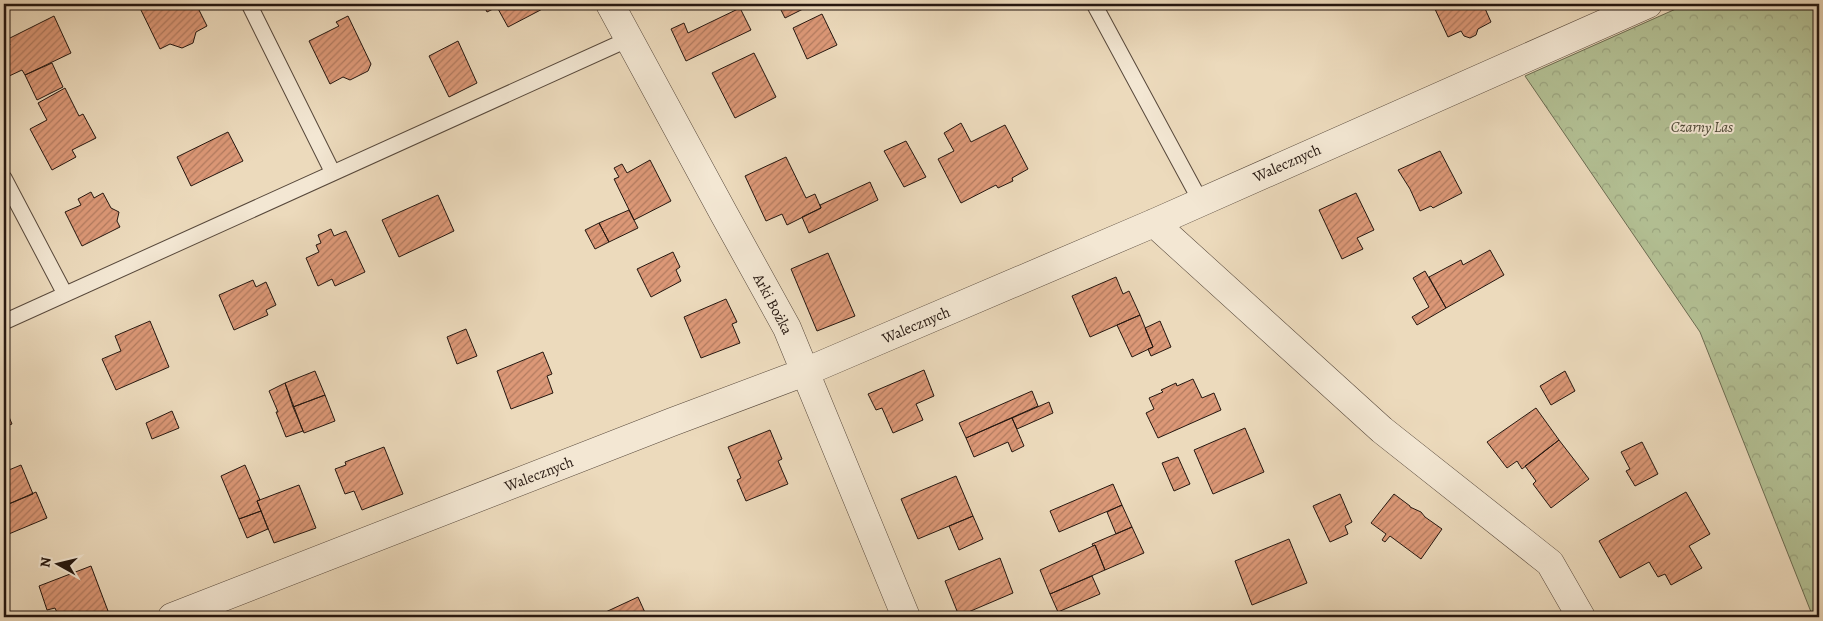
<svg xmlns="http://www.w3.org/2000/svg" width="1823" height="621" font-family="Alegreya,serif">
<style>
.forest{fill:url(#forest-crowns);stroke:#6c6c52}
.building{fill:url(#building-hatch);stroke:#251710}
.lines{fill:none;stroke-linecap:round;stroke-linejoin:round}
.service-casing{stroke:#57483b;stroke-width:17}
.minor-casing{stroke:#57483b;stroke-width:29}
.service{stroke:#f3e7d3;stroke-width:15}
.minor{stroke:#f3e7d3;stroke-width:28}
.labels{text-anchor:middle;stroke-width:4;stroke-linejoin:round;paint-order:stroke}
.park-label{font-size:15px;font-style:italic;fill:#504a38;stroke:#f3e7d3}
.street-label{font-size:15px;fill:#251710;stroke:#f3e7d3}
</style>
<defs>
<pattern id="forest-crowns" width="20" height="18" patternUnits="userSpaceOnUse" patternTransform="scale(1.25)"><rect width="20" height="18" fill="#b3c094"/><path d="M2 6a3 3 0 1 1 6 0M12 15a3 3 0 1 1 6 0" fill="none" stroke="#9aa47f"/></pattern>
<pattern id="building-hatch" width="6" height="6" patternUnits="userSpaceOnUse" patternTransform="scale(1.25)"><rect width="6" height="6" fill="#dc9877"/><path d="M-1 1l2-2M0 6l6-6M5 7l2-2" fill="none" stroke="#b27b60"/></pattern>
</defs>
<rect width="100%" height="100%" fill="#ecdabc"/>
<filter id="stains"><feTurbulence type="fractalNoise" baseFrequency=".004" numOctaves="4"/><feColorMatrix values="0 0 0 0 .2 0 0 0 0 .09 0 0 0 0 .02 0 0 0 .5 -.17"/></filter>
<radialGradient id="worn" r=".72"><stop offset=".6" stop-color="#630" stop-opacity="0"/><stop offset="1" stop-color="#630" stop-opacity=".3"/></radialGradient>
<path class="forest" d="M 1687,4 L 1819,4 L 1819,617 L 1813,617 L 1700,332 L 1525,76 Z"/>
<path class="building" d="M 138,4 L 202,4 L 203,5 L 198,8 L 207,26 L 196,32 L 193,43 L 182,48 L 170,44 L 160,49 Z
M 483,4 L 552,4 L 508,27 L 497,7 L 487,12 Z
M 778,4 L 813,4 L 785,18 Z
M 1438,4 L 1483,4 L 1491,22 L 1478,29 L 1476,35 L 1470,38 L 1464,36 L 1461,31 L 1448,37 L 1434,7 Z
M 740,8 L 751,30 L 686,61 L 671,29 L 684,23 L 688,33 Z
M 822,14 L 837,45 L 807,59 L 793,28 Z
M 54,16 L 71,53 L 25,75 L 22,70 L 7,77 L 4,70 L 4,49 L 10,45 L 8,39 Z
M 348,16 L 371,64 L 368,71 L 350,80 L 343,77 L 330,84 L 309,41 L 339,26 L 336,22 Z
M 458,41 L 477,83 L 449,97 L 429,56 Z
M 754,53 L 776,97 L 735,118 L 712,73 Z
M 52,63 L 63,87 L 37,100 L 25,75 Z
M 65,88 L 79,116 L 83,114 L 96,138 L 72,150 L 76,157 L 52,170 L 30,129 L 47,120 L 38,103 Z
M 961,123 L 971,142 L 1005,125 L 1028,169 L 1012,178 L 1013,181 L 998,188 L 996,185 L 961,203 L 938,159 L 954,151 L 944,133 Z
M 228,132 L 243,161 L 191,186 L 177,157 Z
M 906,141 L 926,177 L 904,187 L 884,151 Z
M 1440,151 L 1462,193 L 1433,208 L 1431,206 L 1420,211 L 1410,189 L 1398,170 Z
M 786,157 L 806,198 L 815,194 L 821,208 L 787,225 L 782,214 L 766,221 L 745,176 Z
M 650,160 L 671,201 L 634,220 L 614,179 L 619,177 L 614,168 L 622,164 L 627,173 Z
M 870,182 L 878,200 L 809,233 L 802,217 L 821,208 L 820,205 Z
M 91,192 L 94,198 L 103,193 L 111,208 L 119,212 L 117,221 L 120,227 L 82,246 L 65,212 L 81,205 L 78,199 Z
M 1356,193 L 1374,230 L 1357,238 L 1363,249 L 1342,259 L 1319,210 Z
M 438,195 L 454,231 L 399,257 L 382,220 Z
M 629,210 L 638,228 L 609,242 L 599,223 Z
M 599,223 L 609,242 L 595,249 L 585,230 Z
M 331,229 L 334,236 L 346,231 L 365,272 L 335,286 L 332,279 L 318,286 L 306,258 L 319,252 L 316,245 L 321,243 L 318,235 Z
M 1490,250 L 1504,275 L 1446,308 L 1429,277 L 1461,260 L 1463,265 Z
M 673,252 L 680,267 L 676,270 L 681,281 L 651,297 L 637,269 Z
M 828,253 L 855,316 L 817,331 L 791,269 Z
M 1425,271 L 1446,308 L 1417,325 L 1412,317 L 1429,307 L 1413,278 Z
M 1116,277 L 1123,294 L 1129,291 L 1140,315 L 1090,337 L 1072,296 Z
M 253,280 L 256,287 L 266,282 L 276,305 L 266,310 L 268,315 L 234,330 L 219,295 Z
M 726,299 L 737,322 L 732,324 L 740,343 L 701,358 L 684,317 Z
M 1140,315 L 1153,347 L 1132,357 L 1117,325 Z
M 150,321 L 169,367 L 116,390 L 102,359 L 121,351 L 115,336 Z
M 1160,321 L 1171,347 L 1151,356 L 1148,349 L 1153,347 L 1145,328 Z
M 466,329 L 477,356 L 457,364 L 447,337 Z
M 543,352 L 552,374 L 547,376 L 553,393 L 511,409 L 497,371 Z
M 924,370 L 934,396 L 916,404 L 923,420 L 893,433 L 882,408 L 876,410 L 868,394 Z
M 315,371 L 325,395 L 293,407 L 285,383 Z
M 1565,371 L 1575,391 L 1551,405 L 1540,386 Z
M 1193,379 L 1202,398 L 1214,393 L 1221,410 L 1158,438 L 1146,413 L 1154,409 L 1149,398 L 1163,392 L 1161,390 L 1176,383 L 1177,386 Z
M 285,383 L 303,431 L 286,437 L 276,412 L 278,412 L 269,391 Z
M 1032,391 L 1038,406 L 966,438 L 959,423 Z
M 325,395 L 335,421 L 304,433 L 293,407 Z
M 1049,402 L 1053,413 L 1017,429 L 1012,418 Z
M 4,405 L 12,424 L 4,427 Z
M 1536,408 L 1559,440 L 1522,469 L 1517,461 L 1507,468 L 1487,442 Z
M 172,411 L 179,428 L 152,439 L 146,423 Z
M 1012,418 L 1024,446 L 1012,452 L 1008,442 L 974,457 L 966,438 Z
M 1245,428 L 1264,472 L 1213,494 L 1194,450 Z
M 770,430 L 782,459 L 778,461 L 788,484 L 746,501 L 737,480 L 741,478 L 728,447 Z
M 1559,440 L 1589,479 L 1551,508 L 1533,484 L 1536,481 L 1525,466 Z
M 1642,442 L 1658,474 L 1635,486 L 1626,471 L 1630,469 L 1621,452 Z
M 384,447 L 403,494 L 362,510 L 354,491 L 345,494 L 335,469 L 346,465 L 345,462 Z
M 1178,457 L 1190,484 L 1174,491 L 1162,463 Z
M 21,465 L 33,494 L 4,506 L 4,472 Z
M 245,465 L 260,500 L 257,501 L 261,511 L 239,519 L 221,476 Z
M 956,476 L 973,516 L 918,539 L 901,499 Z
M 1113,484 L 1122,505 L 1059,532 L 1050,511 Z
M 299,485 L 316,528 L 274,543 L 257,501 Z
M 36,492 L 47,518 L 4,536 L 4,506 Z
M 1686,492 L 1710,534 L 1689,546 L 1702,568 L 1671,585 L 1665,574 L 1658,577 L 1649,562 L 1620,578 L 1599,541 Z
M 1340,494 L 1352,522 L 1345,526 L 1348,534 L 1330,542 L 1313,506 Z
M 1394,494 L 1410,506 L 1410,507 L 1421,512 L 1425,517 L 1442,529 L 1421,559 L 1390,536 L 1385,542 L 1382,540 L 1386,534 L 1371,523 Z
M 1122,505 L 1132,527 L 1116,534 L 1107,512 Z
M 261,511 L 268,529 L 247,538 L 239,519 Z
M 973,516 L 983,539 L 959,550 L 949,526 Z
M 1132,527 L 1144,553 L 1105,570 L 1095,545 L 1093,546 L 1092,544 Z
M 1289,539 L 1307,583 L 1252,605 L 1235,561 Z
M 1095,545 L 1105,570 L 1050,594 L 1040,570 Z
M 1000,558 L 1013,593 L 959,616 L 945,581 Z
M 91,566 L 108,611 L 90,617 L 59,617 L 55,608 L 47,610 L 39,586 Z
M 1092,576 L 1100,594 L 1058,612 L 1050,594 Z
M 638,597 L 647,617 L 598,617 L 597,616 Z"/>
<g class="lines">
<defs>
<path id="service" d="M 249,4 L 333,173
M 1094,4 L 1201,202
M 4,178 L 65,294
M 4,322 L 629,39"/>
<path id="minor" d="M 610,4 L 724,214 L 787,328 L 906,617
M 1154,223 L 1382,430 L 1550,563 L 1581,617
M 172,617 L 672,422 L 805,372 L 1154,223 L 1648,4"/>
</defs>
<use href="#service" class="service-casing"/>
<use href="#minor" class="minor-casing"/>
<use href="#service" class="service"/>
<use href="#minor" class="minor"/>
</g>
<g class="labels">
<g class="park-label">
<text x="1702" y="132">Czarny Las</text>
</g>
<g class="street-label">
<text transform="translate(1287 163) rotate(-24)" y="5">Walecznych</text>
<text transform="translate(773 304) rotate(62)" y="5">Arki Bożka</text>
<text transform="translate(916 325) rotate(-23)" y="5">Walecznych</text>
<text transform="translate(539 474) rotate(-21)" y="5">Walecznych</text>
</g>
</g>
<rect width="1823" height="621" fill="none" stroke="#ecdabc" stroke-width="20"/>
<rect x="5" y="5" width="1813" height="611" fill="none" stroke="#251710" stroke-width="2.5"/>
<rect x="10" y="10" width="1803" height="601" fill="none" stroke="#251710"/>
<g transform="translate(58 564) rotate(278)" stroke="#f3e7d3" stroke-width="4" paint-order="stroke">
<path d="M0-4L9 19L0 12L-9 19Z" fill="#251710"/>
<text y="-8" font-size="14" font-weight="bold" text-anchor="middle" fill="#251710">N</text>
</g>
<rect width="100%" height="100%" filter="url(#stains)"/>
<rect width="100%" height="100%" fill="url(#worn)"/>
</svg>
